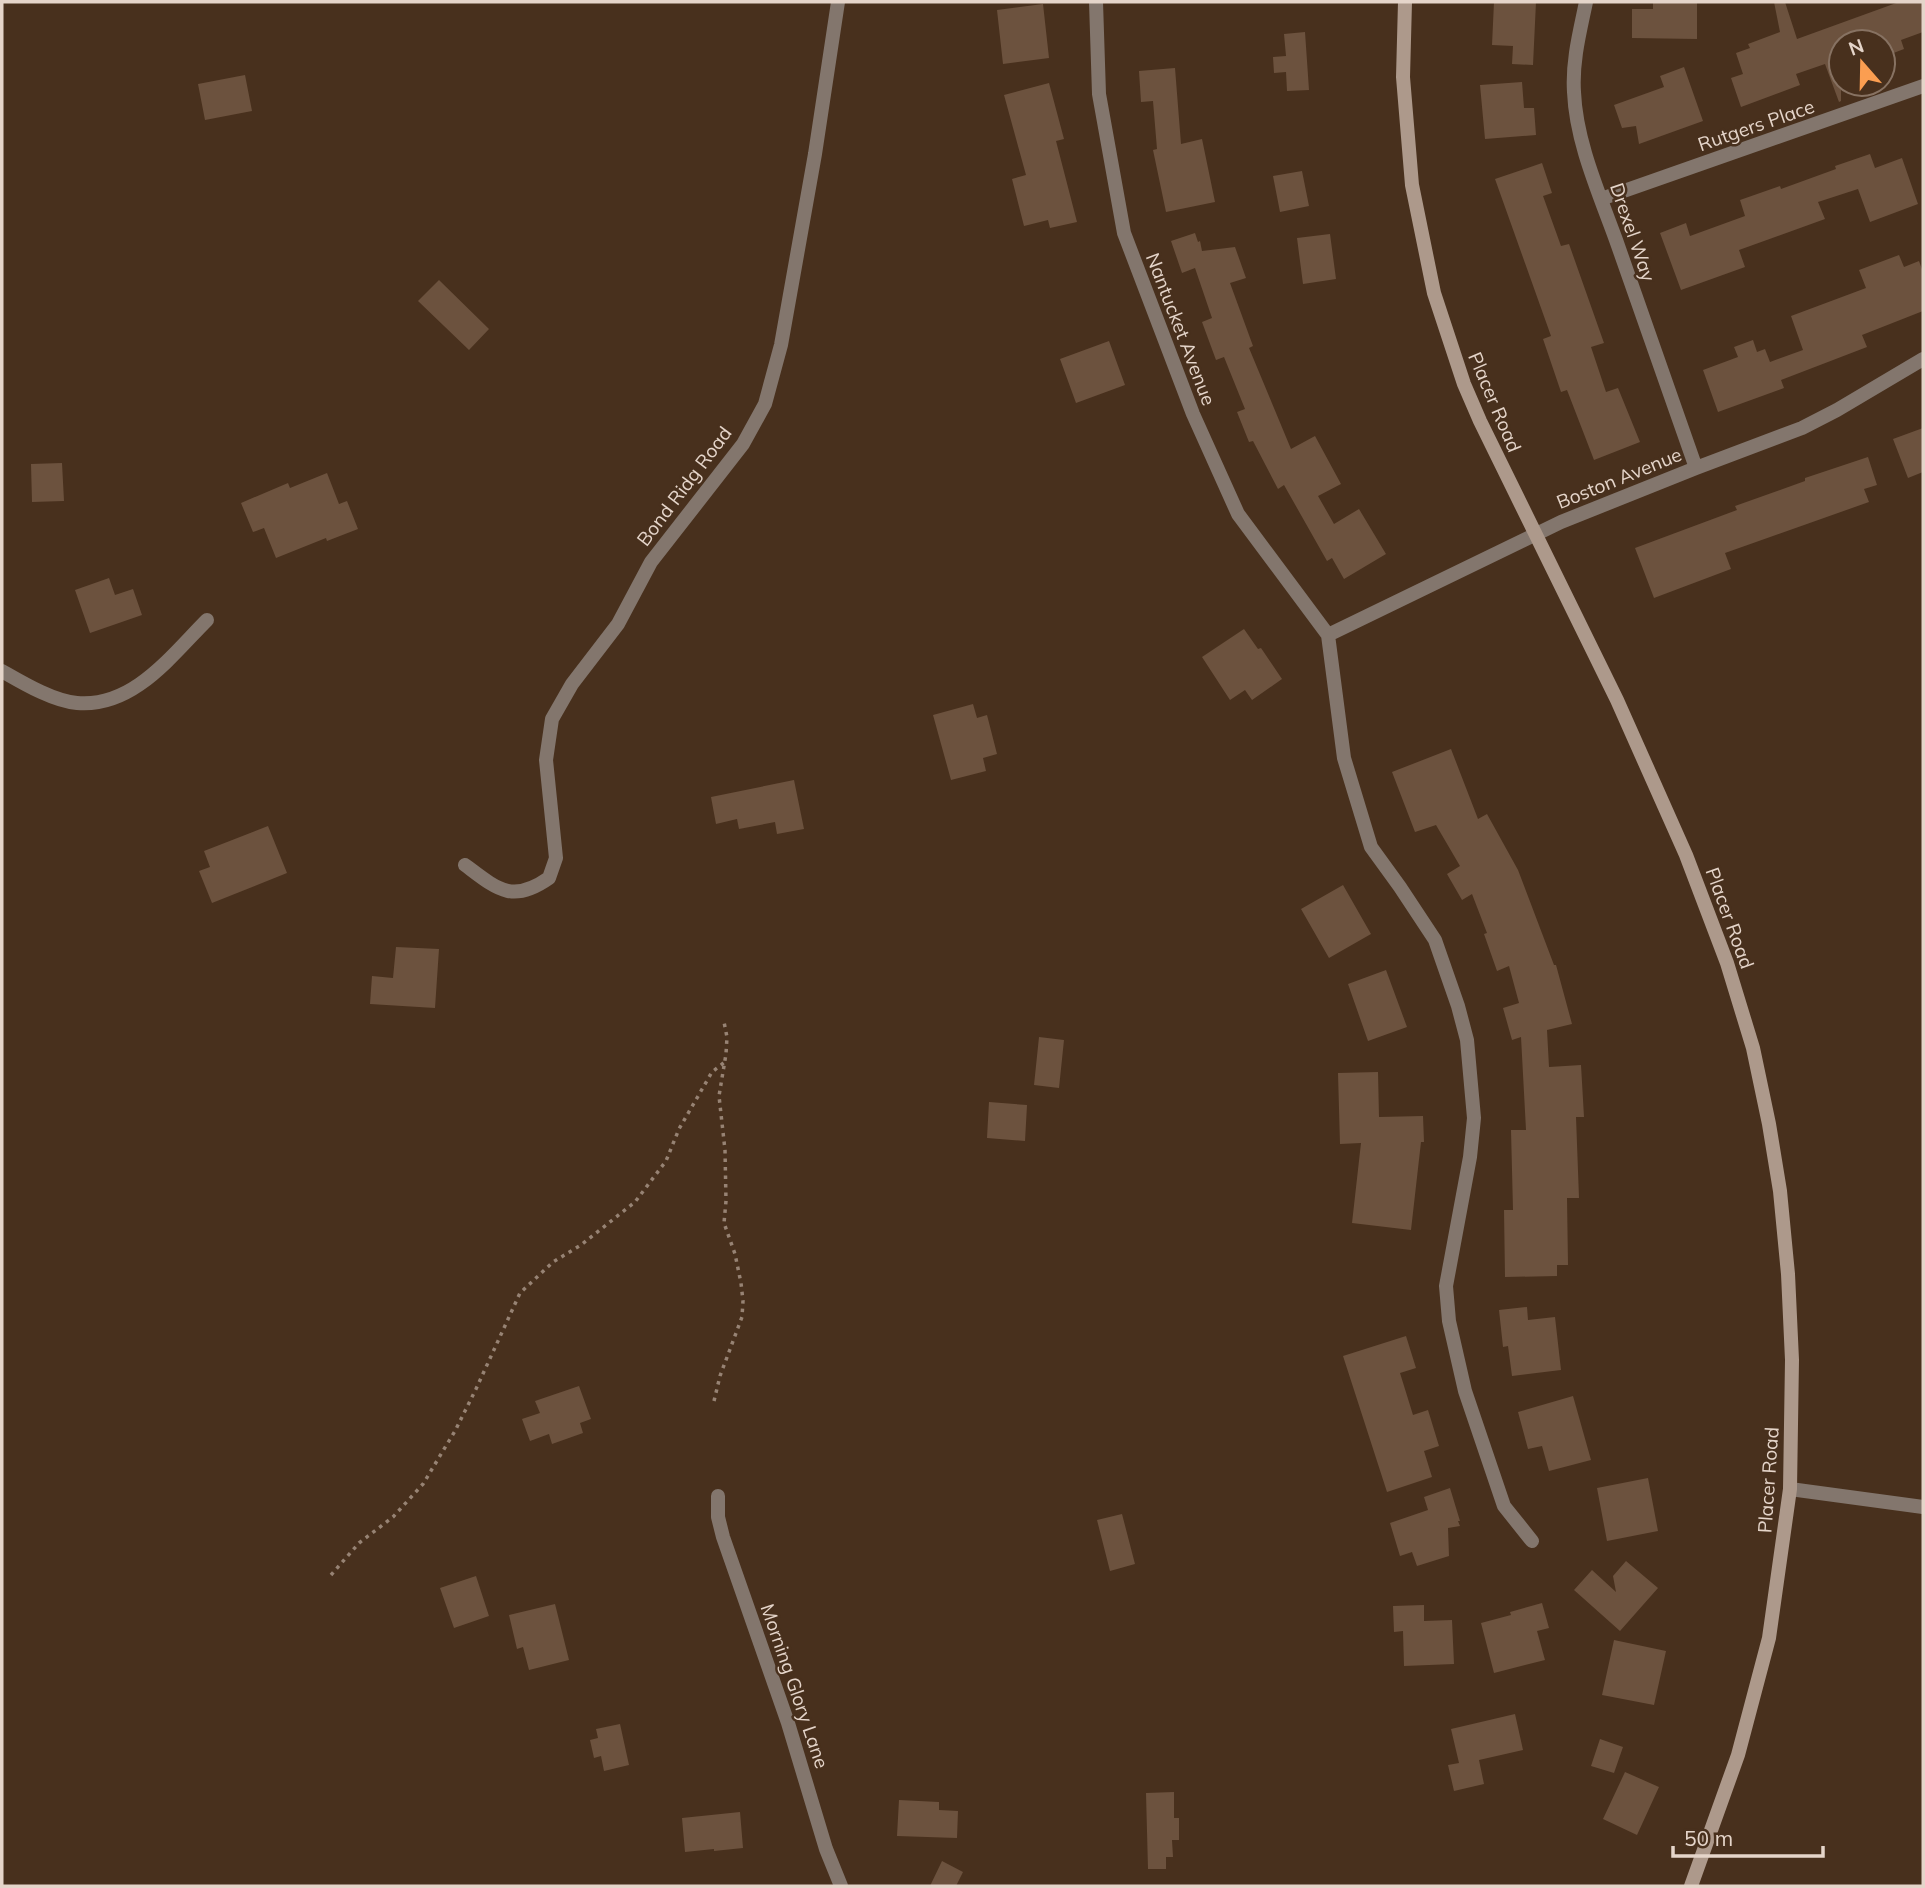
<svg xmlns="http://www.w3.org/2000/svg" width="1925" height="1888" font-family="Mulish,sans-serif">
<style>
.building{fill:#6c523e}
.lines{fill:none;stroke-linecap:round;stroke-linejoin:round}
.path{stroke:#978374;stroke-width:3.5;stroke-dasharray:3.5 5;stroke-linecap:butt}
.street{stroke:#83766d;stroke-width:14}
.secondary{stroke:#ad998b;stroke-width:14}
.labels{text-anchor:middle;stroke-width:5;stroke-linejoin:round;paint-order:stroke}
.street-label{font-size:19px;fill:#e5d5ca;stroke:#48301d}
</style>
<rect width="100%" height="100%" fill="#48301d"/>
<path class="building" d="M 1494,2 L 1536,2 L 1533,65 L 1512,64 L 1513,46 L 1492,45 Z
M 1653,2 L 1697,2 L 1697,39 L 1632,38 L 1632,9 L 1653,9 Z
M 1774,2 L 1785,2 L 1797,39 L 1899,2 L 1923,2 L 1923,32 L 1901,40 L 1904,49 L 1883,57 L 1883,42 L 1841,42 L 1841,101 L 1839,102 L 1825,64 L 1796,74 L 1800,85 L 1741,107 L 1731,78 L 1743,74 L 1736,53 L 1750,48 L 1748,44 L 1780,32 Z
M 1043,4 L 1049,58 L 1003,64 L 997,10 Z
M 1305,32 L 1309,90 L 1287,91 L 1286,72 L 1274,73 L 1273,57 L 1286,56 L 1284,34 Z
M 1684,67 L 1703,121 L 1639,144 L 1636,126 L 1622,128 L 1614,105 L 1664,87 L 1660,76 Z
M 1175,68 L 1181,144 L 1202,139 L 1215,202 L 1166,212 L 1153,150 L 1157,149 L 1153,101 L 1141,102 L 1139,71 Z
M 245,75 L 252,111 L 205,120 L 198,84 Z
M 1522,82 L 1524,108 L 1534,108 L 1536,135 L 1485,139 L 1480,85 Z
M 1049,83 L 1064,139 L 1056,141 L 1077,222 L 1050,228 L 1048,220 L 1024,226 L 1012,179 L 1026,175 L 1004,95 Z
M 1870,154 L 1875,168 L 1902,158 L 1918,204 L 1870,222 L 1858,189 L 1818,202 L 1825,219 L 1739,250 L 1745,267 L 1681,290 L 1660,233 L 1686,223 L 1690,236 L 1745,216 L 1740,200 L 1780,186 L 1781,189 L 1836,169 L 1835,166 Z
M 1542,163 L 1552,193 L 1543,196 L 1561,246 L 1569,244 L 1604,343 L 1591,347 L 1606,392 L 1618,388 L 1640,442 L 1594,460 L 1567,390 L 1561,392 L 1543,339 L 1551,336 L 1495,179 Z
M 1302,171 L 1309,206 L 1280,212 L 1273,176 Z
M 1195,233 L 1198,242 L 1200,241 L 1202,251 L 1235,247 L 1246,278 L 1230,283 L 1253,346 L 1249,348 L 1291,449 L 1315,436 L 1341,484 L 1318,496 L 1334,524 L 1359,509 L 1386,554 L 1344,579 L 1332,558 L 1327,561 L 1284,485 L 1278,489 L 1253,441 L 1249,442 L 1237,412 L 1245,409 L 1224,357 L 1216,360 L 1202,322 L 1212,318 L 1195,268 L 1182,273 L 1171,241 Z
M 1330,234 L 1336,279 L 1303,284 L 1297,238 Z
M 1899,255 L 1904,267 L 1919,261 L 1923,272 L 1923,311 L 1862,335 L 1867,347 L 1781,380 L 1784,388 L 1718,412 L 1703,370 L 1738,357 L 1734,347 L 1753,340 L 1757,352 L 1765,349 L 1770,362 L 1803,350 L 1791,316 L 1866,288 L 1859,270 Z
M 439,280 L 489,329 L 469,350 L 418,301 Z
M 1109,341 L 1125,385 L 1076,403 L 1060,359 Z
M 1923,428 L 1923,472 L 1908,478 L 1893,439 Z
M 1868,457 L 1877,485 L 1864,489 L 1869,502 L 1725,553 L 1731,569 L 1654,598 L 1635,548 L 1737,510 L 1735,506 L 1805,481 L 1805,478 Z
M 62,463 L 64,501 L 32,502 L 31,464 Z
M 327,473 L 339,504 L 347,501 L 358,529 L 327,541 L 326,538 L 276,558 L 264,528 L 253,532 L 241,503 L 288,483 L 290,488 Z
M 109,578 L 115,595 L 133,589 L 142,615 L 90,633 L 75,590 Z
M 1244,629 L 1258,649 L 1261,648 L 1282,679 L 1252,700 L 1245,690 L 1230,700 L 1202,657 Z
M 973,704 L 977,718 L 987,715 L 997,754 L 983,758 L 986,771 L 951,780 L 933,715 Z
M 1451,749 L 1478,819 L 1487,814 L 1518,870 L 1554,965 L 1556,965 L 1572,1024 L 1547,1030 L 1549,1067 L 1581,1065 L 1584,1117 L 1576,1117 L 1579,1198 L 1567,1198 L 1568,1265 L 1557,1265 L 1557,1276 L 1505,1277 L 1504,1210 L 1513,1210 L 1511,1130 L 1526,1130 L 1521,1037 L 1512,1040 L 1503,1008 L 1519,1003 L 1509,966 L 1497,971 L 1484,934 L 1487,933 L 1472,894 L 1462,900 L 1447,874 L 1460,866 L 1436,825 L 1415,832 L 1392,772 Z
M 794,780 L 804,829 L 777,834 L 775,822 L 739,829 L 737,819 L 716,824 L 711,797 Z
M 268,826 L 287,873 L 212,903 L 199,871 L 210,867 L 204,851 Z
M 1343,885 L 1371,934 L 1329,958 L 1301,909 Z
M 396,947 L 439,949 L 435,1008 L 370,1004 L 372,976 L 393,978 Z
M 1386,970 L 1407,1027 L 1368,1041 L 1348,984 Z
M 1039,1037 L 1064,1040 L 1059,1088 L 1034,1085 Z
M 1378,1072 L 1379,1117 L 1423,1116 L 1424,1142 L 1421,1142 L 1411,1230 L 1352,1223 L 1361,1143 L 1340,1144 L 1338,1073 Z
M 989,1102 L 1027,1105 L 1025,1141 L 987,1138 Z
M 1527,1307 L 1528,1320 L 1555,1317 L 1561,1370 L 1512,1376 L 1508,1346 L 1503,1347 L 1499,1310 Z
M 1406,1336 L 1416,1368 L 1400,1373 L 1413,1415 L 1428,1410 L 1439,1446 L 1424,1451 L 1432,1477 L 1387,1492 L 1343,1356 Z
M 579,1386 L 591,1419 L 580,1423 L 583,1433 L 552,1444 L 549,1434 L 530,1441 L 522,1419 L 540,1413 L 535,1401 Z
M 1573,1396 L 1591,1460 L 1549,1471 L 1542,1446 L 1528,1449 L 1518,1412 Z
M 1648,1478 L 1658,1531 L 1607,1541 L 1597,1488 Z
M 1450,1488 L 1460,1521 L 1458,1521 L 1460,1526 L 1448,1528 L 1449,1556 L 1417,1566 L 1412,1552 L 1400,1556 L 1390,1523 L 1428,1510 L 1424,1497 Z
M 1122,1514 L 1135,1564 L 1110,1571 L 1097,1520 Z
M 1626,1561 L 1658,1588 L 1620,1631 L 1574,1590 L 1592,1570 L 1616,1592 L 1613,1576 Z
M 476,1576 L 489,1616 L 454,1628 L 440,1588 Z
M 1542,1603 L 1549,1628 L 1537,1631 L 1545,1660 L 1494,1673 L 1481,1623 L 1511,1615 L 1510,1612 Z
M 555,1604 L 569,1660 L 529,1670 L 523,1647 L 517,1649 L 509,1615 Z
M 1424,1605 L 1424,1621 L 1452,1620 L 1454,1664 L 1404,1666 L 1403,1631 L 1394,1632 L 1393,1606 Z
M 1614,1640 L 1666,1651 L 1654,1705 L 1602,1695 Z
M 1515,1714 L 1523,1750 L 1479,1760 L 1484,1784 L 1454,1791 L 1448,1765 L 1459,1763 L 1451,1729 Z
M 620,1724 L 629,1765 L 604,1771 L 601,1756 L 594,1758 L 590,1740 L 598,1738 L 596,1729 Z
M 1600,1739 L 1623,1747 L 1614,1773 L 1591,1766 Z
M 1625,1772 L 1659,1787 L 1637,1835 L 1603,1819 Z
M 1174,1792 L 1174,1818 L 1179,1818 L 1179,1840 L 1172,1840 L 1173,1857 L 1166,1857 L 1166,1869 L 1148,1869 L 1146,1793 Z
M 899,1800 L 939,1802 L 939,1810 L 958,1811 L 957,1838 L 897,1836 Z
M 740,1812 L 743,1848 L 714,1851 L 714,1849 L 685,1852 L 682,1818 Z
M 942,1861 L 963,1872 L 956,1886 L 930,1886 Z"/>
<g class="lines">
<path class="path" d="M 714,1401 L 720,1376 L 742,1317 L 743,1301 L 741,1283 L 735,1254 L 724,1223 L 726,1201 L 725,1150 L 719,1096 L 726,1054 L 727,1037 L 724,1022
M 331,1575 L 359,1543 L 393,1517 L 423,1484 L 455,1431 L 476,1389 L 520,1293 L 553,1262 L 581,1245 L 635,1202 L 666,1161 L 679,1129 L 712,1072 L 726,1061"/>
<path class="street" d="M 1096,2 L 1099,94 L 1124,233 L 1193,414 L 1238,514 L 1328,635 L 1344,758 L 1371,847 L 1400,887 L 1435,940 L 1458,1006 L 1467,1040 L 1474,1118 L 1470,1157 L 1446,1286 L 1449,1321 L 1465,1391 L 1504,1506 L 1532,1541
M 1586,2 C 1580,31 1572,61 1574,92 C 1576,142 1599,193 1616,240 C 1642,316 1669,392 1696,468
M 1601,199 L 1923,86
M 1328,635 L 1561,522 L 1696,468 L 1802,428 L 1837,410 L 1923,359
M 2,671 C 23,683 53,701 77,703 C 133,708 171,656 207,620
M 465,865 C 497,889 512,904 549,878 L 556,858 L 546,760 L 552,719 L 572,684 L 618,624 L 651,562 L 743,444 L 765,404 L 781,345 L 815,154 L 838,2
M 1790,1489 L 1923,1507
M 718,1496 L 718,1517 L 723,1537 L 788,1723 L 826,1849 L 841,1886"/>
<path class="secondary" d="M 1405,2 L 1403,77 L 1412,185 L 1434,293 L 1464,384 L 1480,421 L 1617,700 L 1686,855 L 1727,963 L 1753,1048 L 1769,1124 L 1780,1191 L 1788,1274 L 1792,1360 L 1790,1489 L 1769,1638 L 1738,1755 L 1691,1886"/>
</g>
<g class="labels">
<g class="street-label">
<text transform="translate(1756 125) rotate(-19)" y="7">Rutgers Place</text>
<text transform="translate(1633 232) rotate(71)" y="7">Drexel Way</text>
<text transform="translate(1181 329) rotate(69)" y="7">Nantucket Avenue</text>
<text transform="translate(1495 402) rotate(67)" y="7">Placer Road</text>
<text transform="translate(1619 478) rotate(-22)" y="7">Boston Avenue</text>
<text transform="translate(684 486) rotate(-53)" y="7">Bond Ridg Road</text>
<text transform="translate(1730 918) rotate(70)" y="7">Placer Road</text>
<text transform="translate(1768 1480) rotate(-86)" y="7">Placer Road</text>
<text transform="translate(795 1686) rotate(71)" y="7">Morning Glory Lane</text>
</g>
</g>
<rect width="1925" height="1888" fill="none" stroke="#e5d5ca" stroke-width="7"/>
<g transform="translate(1862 63) rotate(340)"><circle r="33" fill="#48301d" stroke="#877262" stroke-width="2"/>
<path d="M0-5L12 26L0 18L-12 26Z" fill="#fb9e51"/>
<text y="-10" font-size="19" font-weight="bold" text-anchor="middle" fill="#e5d5ca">N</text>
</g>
<path d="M1673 1846v10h150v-10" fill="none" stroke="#e5d5ca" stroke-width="3.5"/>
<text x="1684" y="1846" font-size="21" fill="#e5d5ca" stroke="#48301d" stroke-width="5" paint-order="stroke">50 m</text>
</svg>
